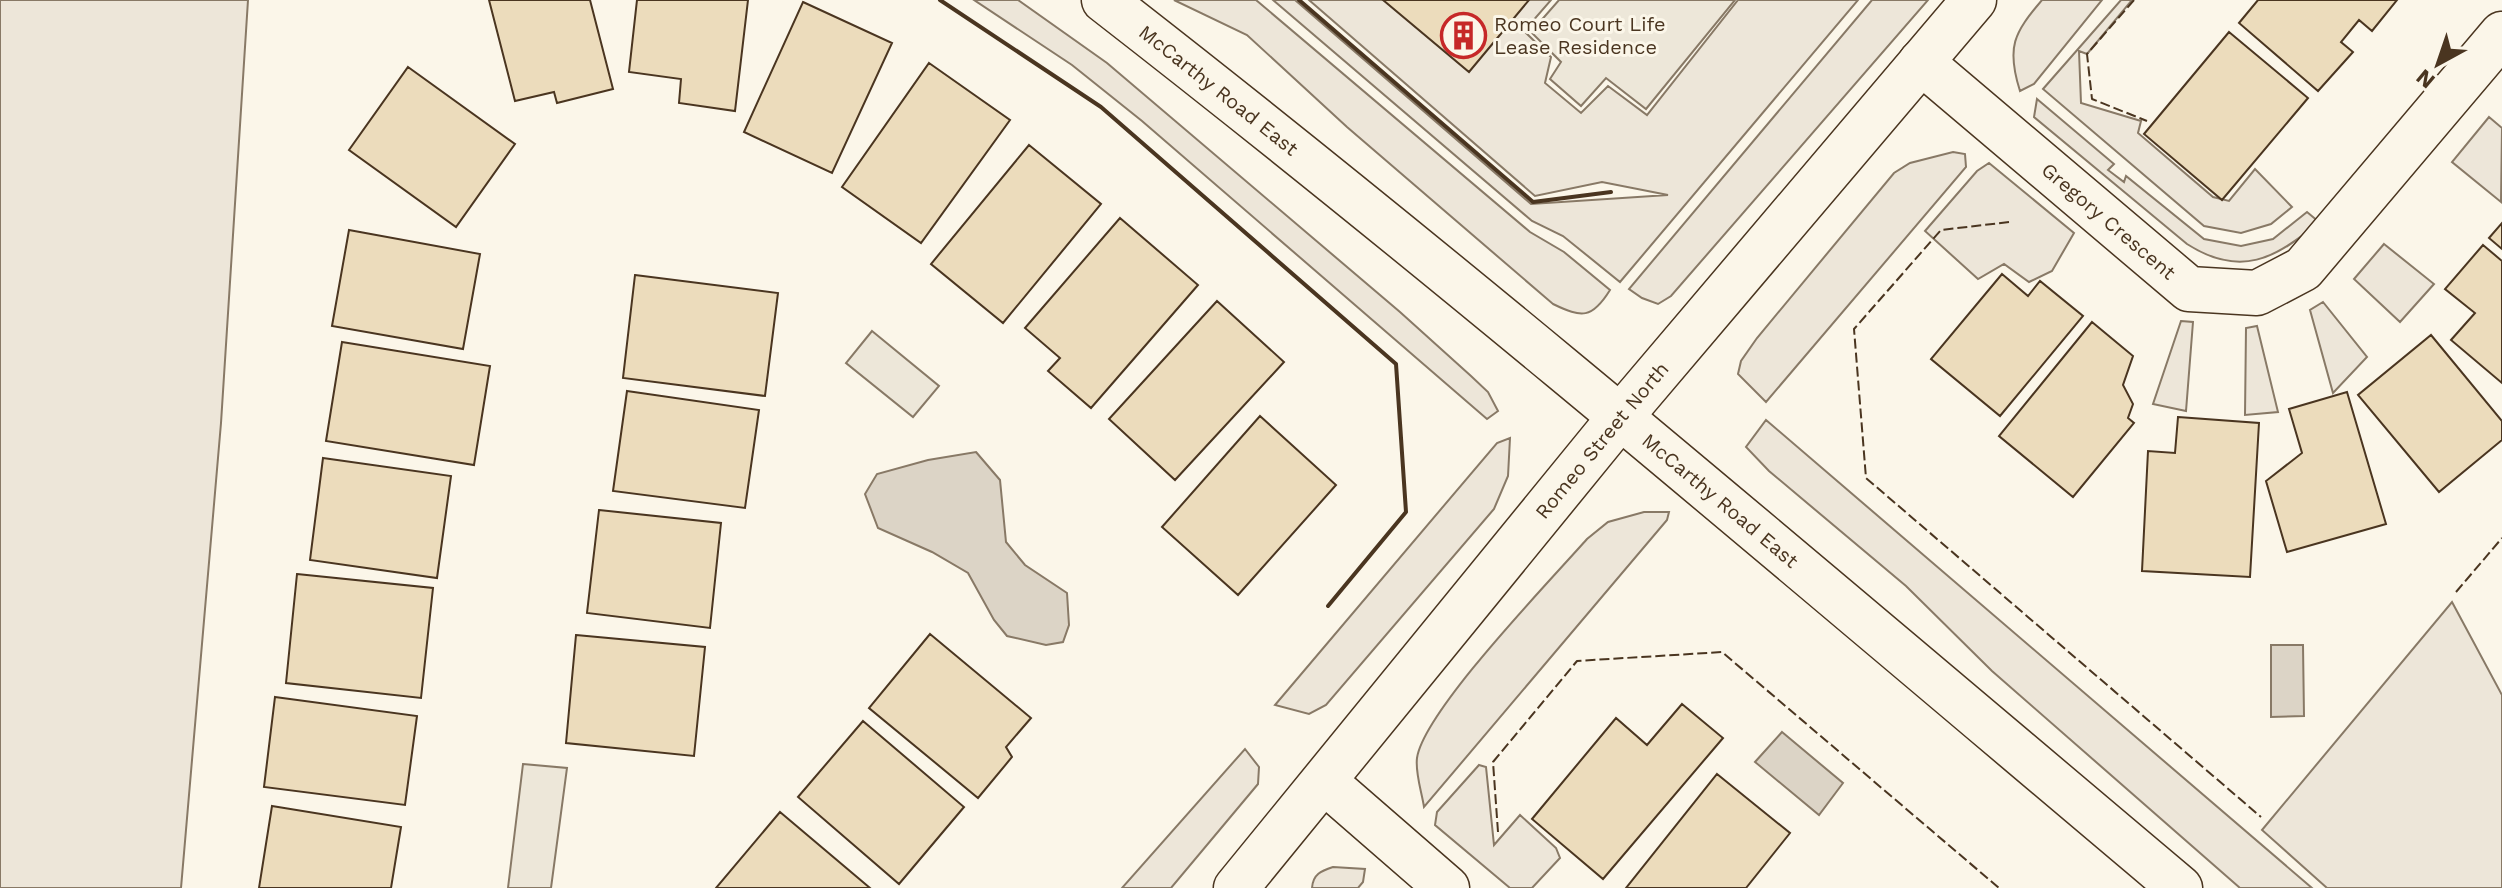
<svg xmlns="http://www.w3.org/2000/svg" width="2502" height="888" font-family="'Work Sans',sans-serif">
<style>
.green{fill:#ede6d9;stroke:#887966;stroke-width:2}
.parking{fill:#ede7d9;stroke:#887966;stroke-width:2}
.water{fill:#dcd4c6;stroke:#887966;stroke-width:2}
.building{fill:#ecdcbc;stroke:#4a3520;stroke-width:2}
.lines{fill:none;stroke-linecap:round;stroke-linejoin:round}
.minor-casing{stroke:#4a3520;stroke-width:47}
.major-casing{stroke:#4a3520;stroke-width:47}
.minor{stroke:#fbf6e9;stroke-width:44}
.major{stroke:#fbf6e9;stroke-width:44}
.fence{stroke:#4a3520;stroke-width:2;stroke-dasharray:10 4;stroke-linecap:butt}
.wall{stroke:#4a3520;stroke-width:4}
.labels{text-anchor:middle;stroke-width:6;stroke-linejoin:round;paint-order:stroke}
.poi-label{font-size:20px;fill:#4a3520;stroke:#fbf6e9;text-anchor:start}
.street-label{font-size:20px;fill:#4a3520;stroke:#fbf6e9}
</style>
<rect width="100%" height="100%" fill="#fbf6e9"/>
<path class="green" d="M 0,0 L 248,0 L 221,423 L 181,888 L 0,888 Z
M 974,0 L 1018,0 L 1107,63 L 1400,312 L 1471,376 L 1488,392 L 1498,411 L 1487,419 L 1142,121 L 1072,65 Z
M 1174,0 L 1256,0 L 1530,232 L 1564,252 L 1610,290 C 1592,319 1582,318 1553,304 L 1347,127 L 1247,35 Z
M 1273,0 L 1295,0 L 1531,204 L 1668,195 L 1602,182 L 1535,196 L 1309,0 L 1551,0 L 1524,31 L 1551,57 L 1545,83 L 1581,113 L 1608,86 L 1647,115 L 1738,0 L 1858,0 L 1620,282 L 1563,236 L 1532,221 Z
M 1872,0 L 1928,0 L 1671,296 L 1658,304 L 1642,298 L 1629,289 Z
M 2042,0 L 2102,0 L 2034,84 L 2020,91 C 2006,47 2014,33 2042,0 Z
M 2121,0 L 2132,0 L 2087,54 L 2079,51 L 2081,103 L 2141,121 L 2138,133 L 2213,197 L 2229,201 L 2255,169 L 2292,207 L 2271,224 L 2241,233 L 2204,226 L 2043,89 Z
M 2037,99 L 2114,164 L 2108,170 L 2124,182 L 2126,176 L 2204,239 L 2241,246 L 2273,239 L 2307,212 L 2319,222 C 2276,259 2240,278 2187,244 L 2034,117 Z
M 2489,117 L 2502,128 L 2501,202 L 2452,162 Z
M 1953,152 L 1965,154 L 1966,167 L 1766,402 L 1738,374 L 1741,361 L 1757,338 L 1894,173 L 1910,163 Z
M 1989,163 L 2074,233 L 2052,271 L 2029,282 L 2004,264 L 1978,279 L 1925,231 L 1977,171 Z
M 2384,244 L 2434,284 L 2400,322 L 2354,279 Z
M 2323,302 L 2367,357 L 2333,393 L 2310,310 Z
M 2181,321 L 2193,322 L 2186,411 L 2153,404 Z
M 2257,326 L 2278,412 L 2245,415 L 2246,328 Z
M 1766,420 L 2312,888 L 2240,888 L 1992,671 L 1906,586 L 1769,471 L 1746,447 Z
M 1510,438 L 1508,476 L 1494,509 L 1326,705 L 1309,714 L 1275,705 L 1497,443 Z
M 1644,512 L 1669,512 L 1667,520 L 1424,807 C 1422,793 1415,773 1417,758 C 1424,711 1550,581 1587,539 L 1608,522 Z
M 2452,602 L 2502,695 L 2502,888 L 2327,888 L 2262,830 Z
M 1245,749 L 1259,767 L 1258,784 L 1171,888 L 1122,888 Z
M 1479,765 L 1486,767 L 1494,845 L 1520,815 L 1556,848 L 1560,858 L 1532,888 L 1510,888 L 1435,825 L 1437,812 Z
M 1333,867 L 1365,869 L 1363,882 L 1358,888 L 1312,888 C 1313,874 1321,871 1333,867 Z"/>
<path class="parking" d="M 1559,0 L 1735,0 L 1646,109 L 1606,78 L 1581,106 L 1550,79 L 1561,62 L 1531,32 Z
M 872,331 L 939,386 L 913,417 L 846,363 Z
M 523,764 L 567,768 L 551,888 L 508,888 Z"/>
<path class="water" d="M 976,452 L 1000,480 L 1006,542 L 1025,565 L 1067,593 L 1069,625 L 1063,642 L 1046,645 L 1007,636 L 994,620 L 968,573 L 932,552 L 878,528 L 865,494 L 877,474 L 928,460 Z
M 2271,645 L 2303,645 L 2304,716 L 2271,717 Z
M 1782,732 L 1843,783 L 1819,815 L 1755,762 Z"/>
<path class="building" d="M 489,0 L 590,0 L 613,89 L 557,103 L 554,92 L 515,101 Z
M 637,0 L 748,0 L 735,111 L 679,103 L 681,79 L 629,72 Z
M 1383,0 L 1529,0 L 1469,72 Z
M 2258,0 L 2397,0 L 2372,31 L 2359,20 L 2341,42 L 2353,52 L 2318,91 L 2239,23 Z
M 803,2 L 892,43 L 832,173 L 744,132 Z
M 2229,32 L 2308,98 L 2222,200 L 2144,134 Z
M 929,63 L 1010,120 L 921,243 L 842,187 Z
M 408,67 L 515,144 L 456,227 L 349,150 Z
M 1029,145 L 1101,204 L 1003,323 L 931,264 Z
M 1120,218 L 1198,285 L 1091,408 L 1048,371 L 1060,358 L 1025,328 Z
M 2502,223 L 2502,249 L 2489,238 Z
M 349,230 L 480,254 L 463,349 L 332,326 Z
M 2483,245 L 2502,261 L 2502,383 L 2451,340 L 2475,313 L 2445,289 Z
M 2002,274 L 2028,296 L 2040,281 L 2083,316 L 2000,416 L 1931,359 Z
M 635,275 L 778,293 L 765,396 L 623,378 Z
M 1217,301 L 1284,362 L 1175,480 L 1109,419 Z
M 2092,322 L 2133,356 L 2123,385 L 2133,404 L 2128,418 L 2134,423 L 2073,497 L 1999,436 Z
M 2431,335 L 2502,421 L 2502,440 L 2439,492 L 2358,395 Z
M 342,342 L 490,366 L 474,465 L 326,441 Z
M 627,391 L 759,410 L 745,508 L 613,491 Z
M 2347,392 L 2386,524 L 2287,552 L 2266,481 L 2302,453 L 2289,409 Z
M 1260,416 L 1336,485 L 1238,595 L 1162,527 Z
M 2178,417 L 2259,423 L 2250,577 L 2142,571 L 2148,451 L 2175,453 Z
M 323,458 L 451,476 L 437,578 L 310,560 Z
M 599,510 L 721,523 L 710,628 L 587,613 Z
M 297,574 L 433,588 L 421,698 L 286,683 Z
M 930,634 L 1031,718 L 1006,747 L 1012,757 L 978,798 L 869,708 Z
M 576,635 L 705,647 L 694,756 L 566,743 Z
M 275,697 L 417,716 L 405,805 L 264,787 Z
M 1682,704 L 1723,738 L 1603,879 L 1532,819 L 1616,718 L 1647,745 Z
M 863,721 L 964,807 L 899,884 L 798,797 Z
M 1717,774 L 1790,833 L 1746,888 L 1626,888 Z
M 272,806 L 401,827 L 391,888 L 259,888 Z
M 780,812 L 870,888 L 716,888 Z"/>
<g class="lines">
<defs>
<g id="minor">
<path id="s1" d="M 1104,0 C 1471,285 1824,588 2180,888"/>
<path id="s2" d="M 1921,62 L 2189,289 L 2257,293 L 2303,269 L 2502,34"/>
<path d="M 1325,782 L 1447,888"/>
</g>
<g id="major">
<path id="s3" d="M 1236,888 L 1621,416 L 1974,0"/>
</g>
</defs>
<use href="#minor" class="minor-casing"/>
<use href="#major" class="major-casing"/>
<use href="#minor" class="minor"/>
<use href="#major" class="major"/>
<path class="fence" d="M 2134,0 L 2087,54 L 2092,99 L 2147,121
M 2009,222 L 1941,230 L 1854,329 L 1866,478 L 2261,817
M 2456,592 L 2502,538
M 1498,832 L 1493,762 L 1577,661 L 1722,652 L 1999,888"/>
<path class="wall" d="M 940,0 L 1101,107 L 1396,364 L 1406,512 L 1328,606
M 1299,0 L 1533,202 L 1611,192"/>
</g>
<defs>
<symbol id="building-ring" viewBox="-11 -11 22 22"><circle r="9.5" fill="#fbf6e9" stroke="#c62828" stroke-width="1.5"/><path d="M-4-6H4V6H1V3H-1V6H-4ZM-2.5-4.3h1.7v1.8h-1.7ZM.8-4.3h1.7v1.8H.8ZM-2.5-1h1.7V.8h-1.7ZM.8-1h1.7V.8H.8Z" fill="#c62828"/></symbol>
</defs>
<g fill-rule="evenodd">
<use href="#building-ring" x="1438" y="10" width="51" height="51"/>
</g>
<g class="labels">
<g class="poi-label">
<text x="1494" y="31">Romeo Court Life<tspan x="1494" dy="23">Lease Residence</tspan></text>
</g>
<g class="street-label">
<text dy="7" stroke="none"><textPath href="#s1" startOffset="146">McCarthy Road East</textPath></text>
<text dy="7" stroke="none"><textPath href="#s2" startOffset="246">Gregory Crescent</textPath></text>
<text dy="7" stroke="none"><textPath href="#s3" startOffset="578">Romeo Street North</textPath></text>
<text dy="7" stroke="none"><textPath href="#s1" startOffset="794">McCarthy Road East</textPath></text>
</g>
</g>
<g transform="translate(2438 64) rotate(220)" stroke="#fbf6e9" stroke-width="6" paint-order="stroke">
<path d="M0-6L14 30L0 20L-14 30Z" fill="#4a3520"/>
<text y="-12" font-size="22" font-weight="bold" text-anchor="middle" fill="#4a3520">N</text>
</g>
</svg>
